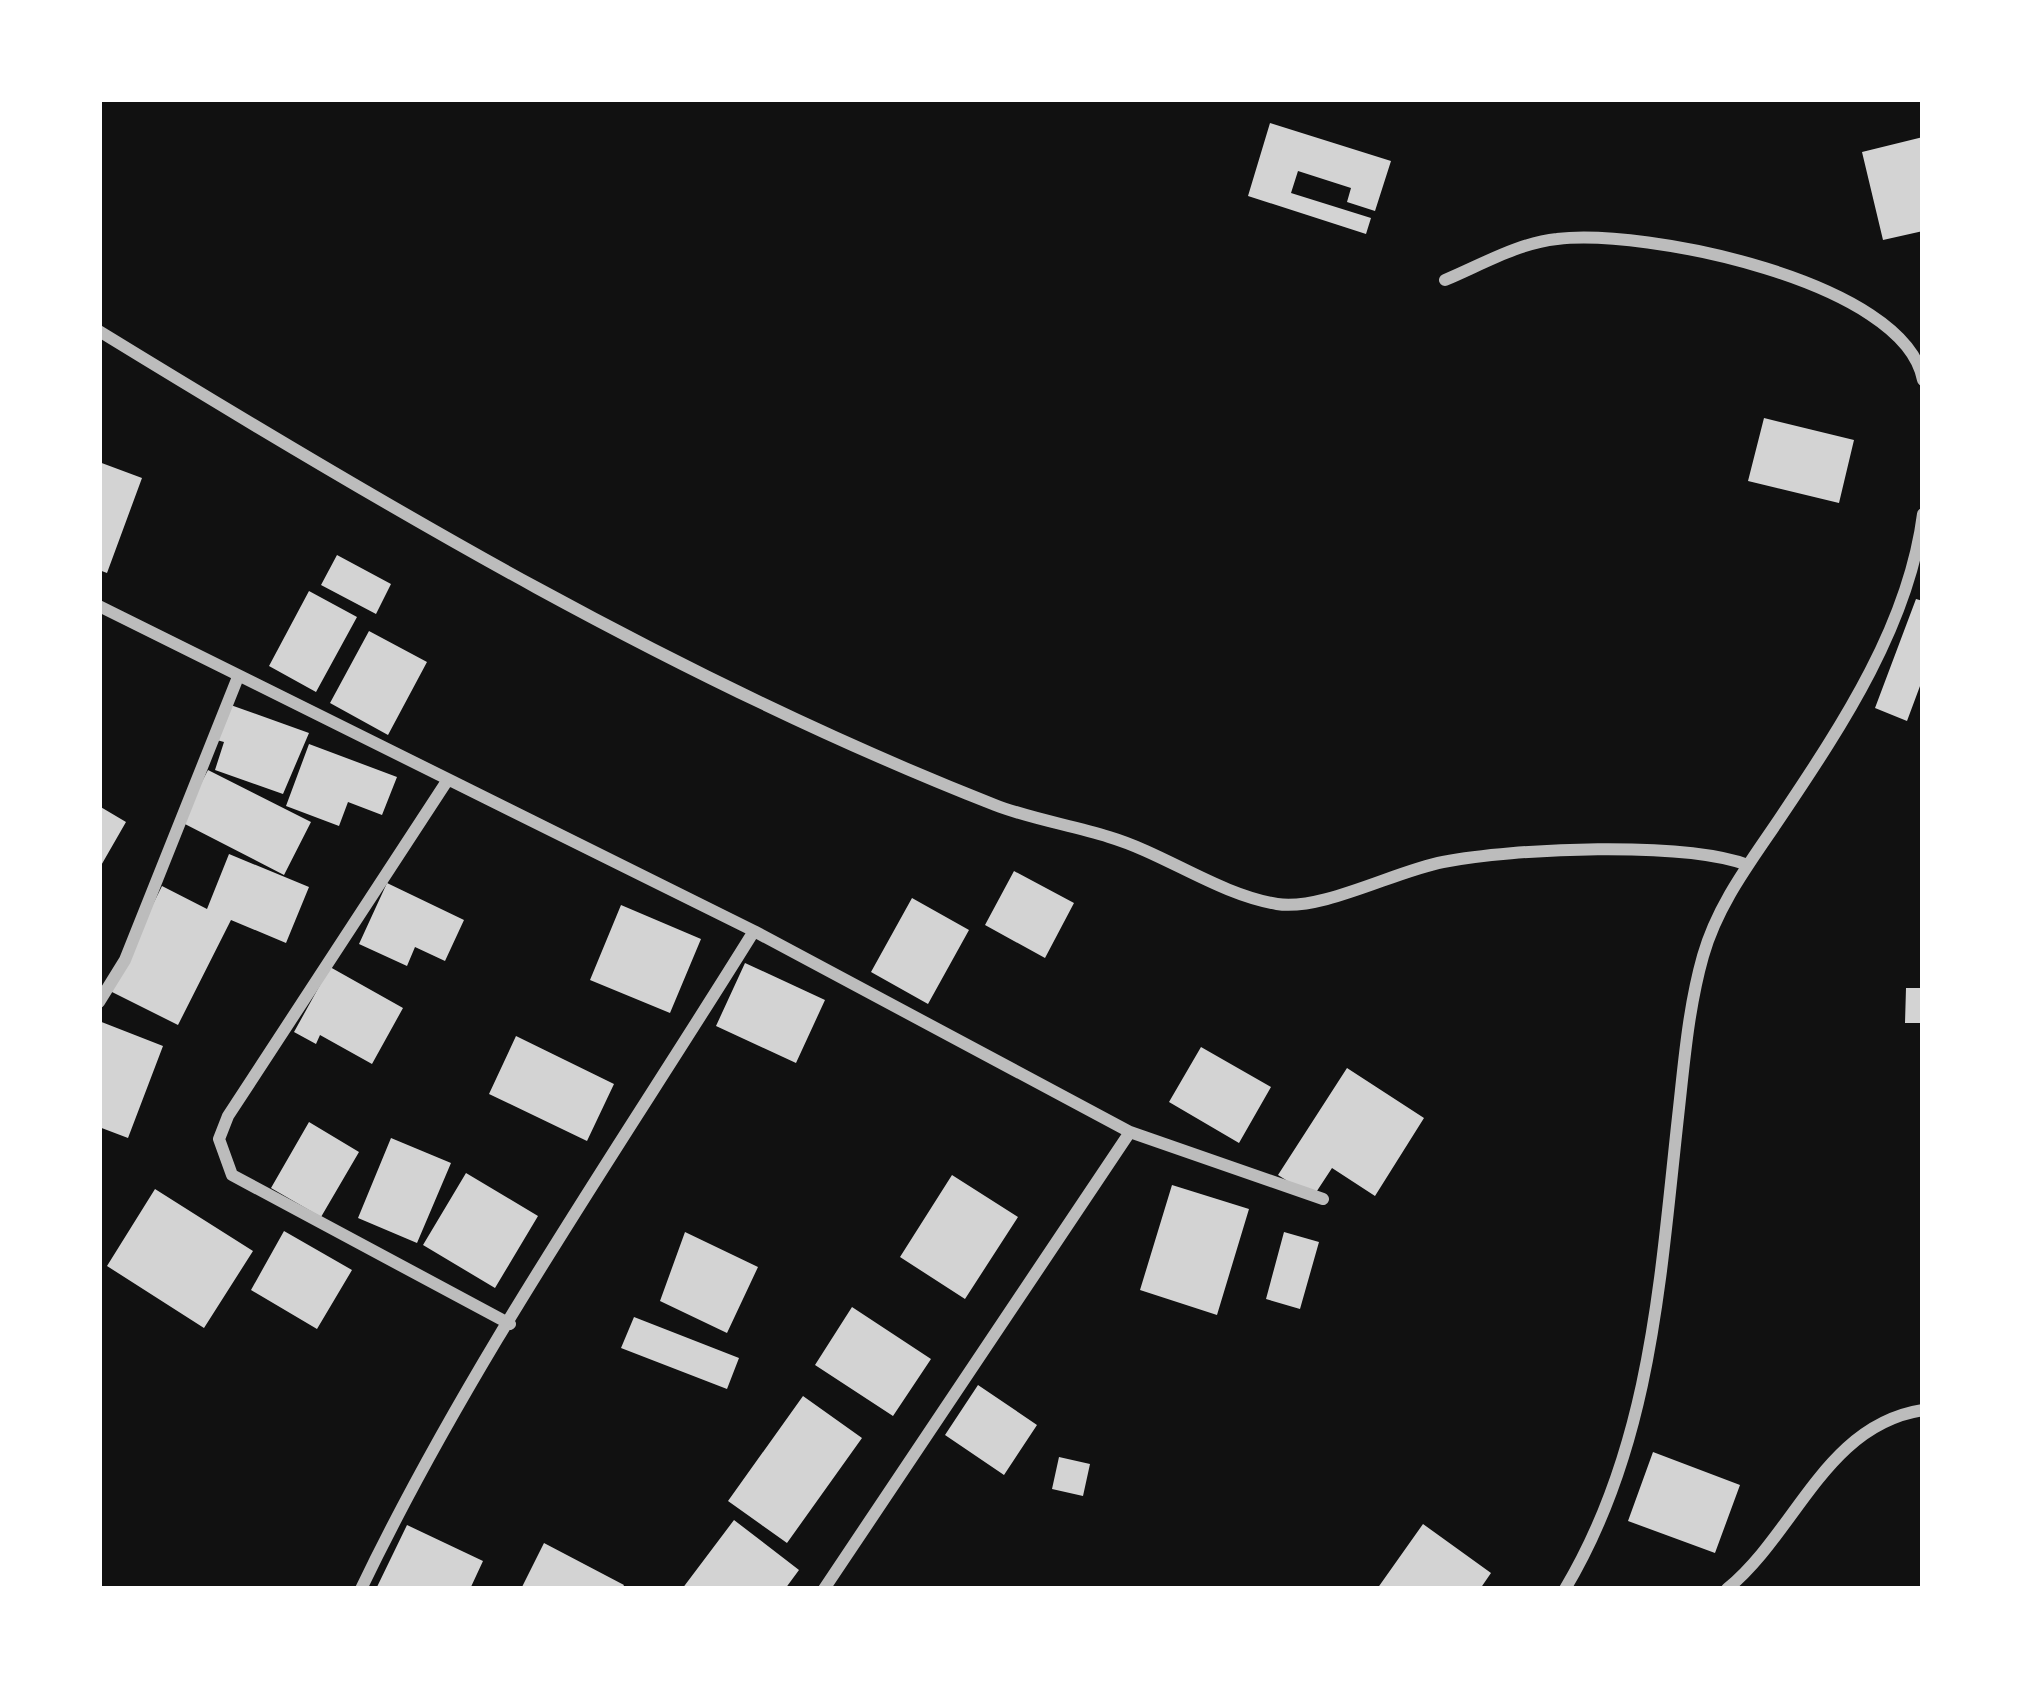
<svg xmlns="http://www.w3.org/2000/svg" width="2022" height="1688" font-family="'DejaVu Sans',sans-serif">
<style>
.building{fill:#d3d3d3}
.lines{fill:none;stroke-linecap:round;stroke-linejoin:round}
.minor{stroke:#bcbcbc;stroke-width:12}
</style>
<rect width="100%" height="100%" fill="#111"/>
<path class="building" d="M 1270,123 L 1391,161 L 1375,211 L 1347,202 L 1351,188 L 1298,171 L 1291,193 L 1371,218 L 1366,234 L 1248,196 Z
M 1923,137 L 1923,231 L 1883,240 L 1862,152 Z
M 1764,418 L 1854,440 L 1839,503 L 1748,481 Z
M 99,462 L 142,478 L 107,573 L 99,570 Z
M 337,555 L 391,584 L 376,614 L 321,585 Z
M 309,591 L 357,617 L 316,692 L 269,666 Z
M 1916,599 L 1923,601 L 1923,678 L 1907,721 L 1875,708 Z
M 369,631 L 427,662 L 388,735 L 330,703 Z
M 225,703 L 309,733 L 283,794 L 215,770 L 224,742 L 213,739 Z
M 309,744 L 397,777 L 382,815 L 348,802 L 339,826 L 286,806 Z
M 208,770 L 311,822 L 284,875 L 181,822 Z
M 99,806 L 126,822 L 99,869 Z
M 229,854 L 309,887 L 286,943 L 231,920 L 178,1025 L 110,991 L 162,886 L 207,909 Z
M 1014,871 L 1074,903 L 1045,958 L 985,925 Z
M 387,883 L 464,920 L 445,961 L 415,947 L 407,966 L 359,944 Z
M 912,898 L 969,930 L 928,1004 L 871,972 Z
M 621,905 L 701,939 L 670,1013 L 590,980 Z
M 745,963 L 825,1000 L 796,1063 L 716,1026 Z
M 330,967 L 403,1008 L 372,1064 L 320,1035 L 316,1044 L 294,1032 Z
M 1906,988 L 1923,988 L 1923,1023 L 1905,1023 Z
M 99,1021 L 163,1046 L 128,1138 L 99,1127 Z
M 516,1036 L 614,1084 L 587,1141 L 489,1094 Z
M 1201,1047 L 1271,1087 L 1239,1143 L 1169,1102 Z
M 1347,1068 L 1424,1118 L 1375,1196 L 1332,1168 L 1313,1197 L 1278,1175 Z
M 309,1122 L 359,1152 L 321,1217 L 271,1188 Z
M 391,1138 L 451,1163 L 417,1243 L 358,1218 Z
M 466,1173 L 538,1216 L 495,1288 L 423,1245 Z
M 952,1175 L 1018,1217 L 965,1299 L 900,1257 Z
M 1172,1185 L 1249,1209 L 1217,1315 L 1140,1290 Z
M 155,1189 L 253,1251 L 204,1328 L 107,1266 Z
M 284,1231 L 352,1270 L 317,1329 L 251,1290 Z
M 685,1232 L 758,1267 L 727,1333 L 660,1301 Z
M 1284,1232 L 1319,1242 L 1300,1309 L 1266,1299 Z
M 852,1307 L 931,1359 L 893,1416 L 815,1365 Z
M 634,1317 L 739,1358 L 727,1389 L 621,1348 Z
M 978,1385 L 1037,1425 L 1004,1475 L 945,1435 Z
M 803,1396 L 862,1438 L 787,1543 L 728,1501 Z
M 1653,1452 L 1740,1485 L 1715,1553 L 1628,1521 Z
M 1059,1457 L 1090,1464 L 1083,1496 L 1052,1489 Z
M 734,1520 L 799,1570 L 785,1589 L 682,1589 Z
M 1423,1524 L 1491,1573 L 1480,1589 L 1377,1589 Z
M 407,1525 L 483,1561 L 470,1589 L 376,1589 Z
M 544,1543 L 624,1585 L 622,1589 L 521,1589 Z"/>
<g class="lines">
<path class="minor" d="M 1445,280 C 1481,265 1518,243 1557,239 C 1643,228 1905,281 1923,380
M 99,331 C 386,507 681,682 995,805 C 1031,819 1071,825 1109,837 C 1166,854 1218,894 1277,904 C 1323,911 1395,871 1443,862 C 1513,848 1684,841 1748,865
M 99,606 L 754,931 L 1130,1132
M 447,781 L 228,1116 L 219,1139 L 232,1175 L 510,1324
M 99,1002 L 125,960 L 238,677
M 361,1589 C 471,1360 620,1147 754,931
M 824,1589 L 1130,1132 L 1323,1199
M 1565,1589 C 1651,1445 1660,1280 1678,1117 C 1684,1064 1688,1009 1703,956 C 1718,903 1752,860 1782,815 C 1843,724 1909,624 1923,514
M 1727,1589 C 1796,1533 1825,1425 1923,1410"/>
</g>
<rect width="2022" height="1688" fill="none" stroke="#ffffff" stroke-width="204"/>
</svg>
